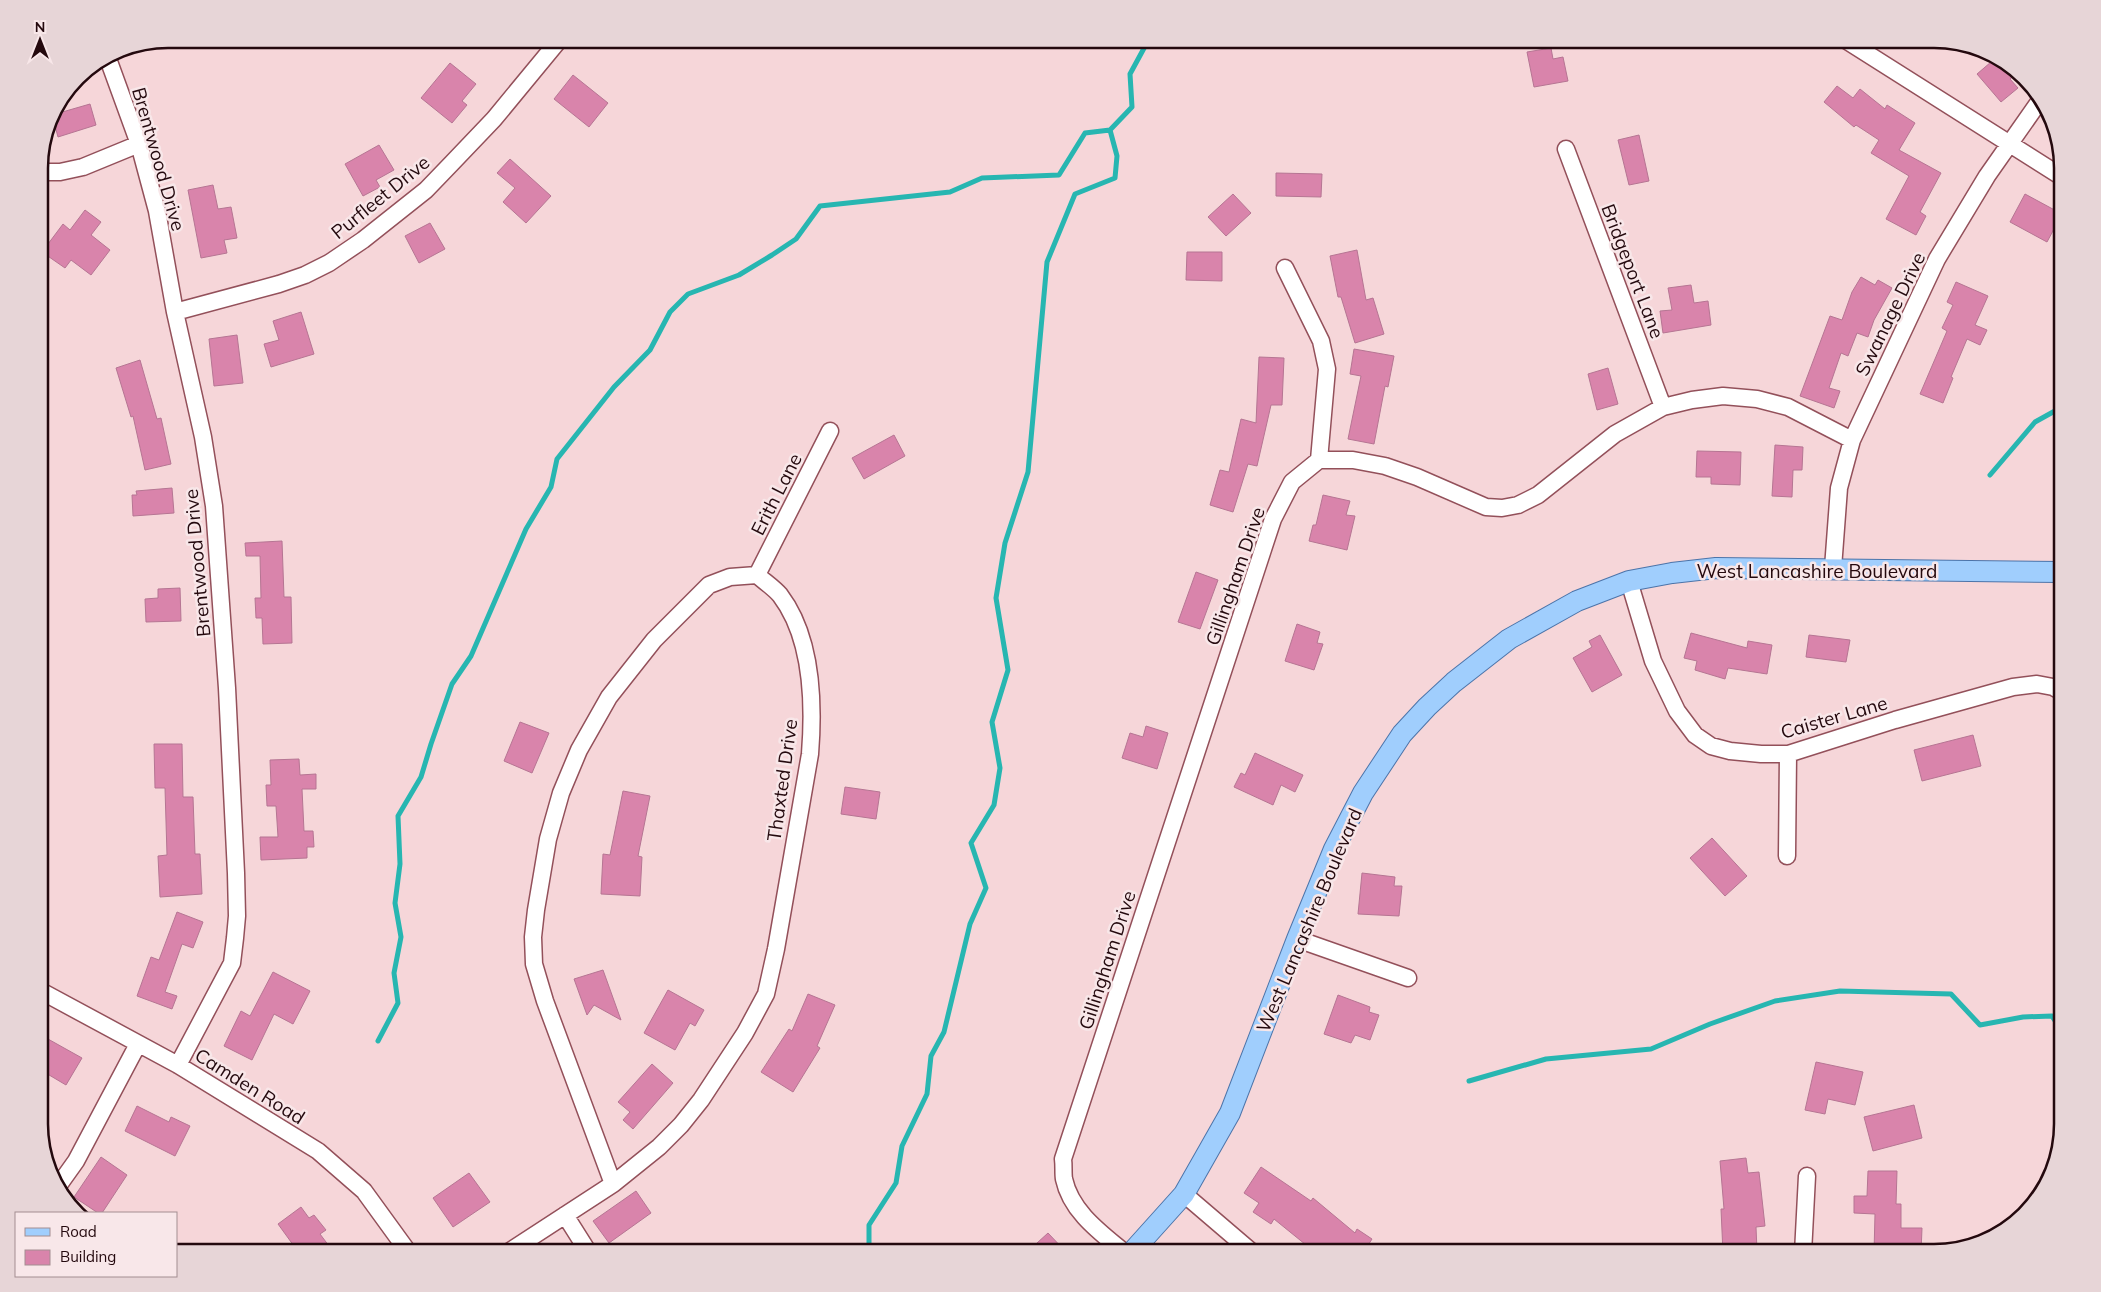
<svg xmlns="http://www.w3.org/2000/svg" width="2101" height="1292" font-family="Mulish,sans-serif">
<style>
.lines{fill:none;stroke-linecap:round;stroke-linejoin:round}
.stream{stroke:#27b6b1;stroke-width:5}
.building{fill:#d984ab;stroke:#b67593}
.minor-casing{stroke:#93505a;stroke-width:19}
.major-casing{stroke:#4c74a9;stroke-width:22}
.minor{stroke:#fff;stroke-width:16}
.major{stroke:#a0cefd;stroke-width:20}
.labels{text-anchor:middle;stroke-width:5;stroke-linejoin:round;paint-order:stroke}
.street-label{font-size:19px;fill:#24090e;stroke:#f8e7e9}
.rim{fill:none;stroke:#24090e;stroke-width:2.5}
</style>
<rect width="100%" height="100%" fill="#f6d6d9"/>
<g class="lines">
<path class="stream" d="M 1990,475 L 2035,422 L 2062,407
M 378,1041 L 398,1003 L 394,973 L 401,937 L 395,903 L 400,864 L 398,816 L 421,777 L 431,744 L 452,684 L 471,656 L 526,529 L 551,487 L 557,459 L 614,387 L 650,350 L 670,312 L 688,294 L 739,275 L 772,255 L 796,239 L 820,206 L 950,192 L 982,178 L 1059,175 L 1085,133 L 1110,130
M 1469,1081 L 1546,1059 L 1651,1049 L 1710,1024 L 1775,1001 L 1840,991 L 1951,994 L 1980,1025 L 2023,1017 L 2052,1016 L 2062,1031
M 869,1253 L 869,1225 L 896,1183 L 902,1146 L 927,1094 L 931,1056 L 944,1032 L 970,924 L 986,888 L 971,843 L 994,805 L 1000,768 L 992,722 L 1008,670 L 996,598 L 1005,543 L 1028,472 L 1047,262 L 1075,194 L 1115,178 L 1117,156 L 1110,130 L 1132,107 L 1130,74 L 1149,39"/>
</g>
<path class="building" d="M 1551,48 L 1553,59 L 1563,57 L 1568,81 L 1534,87 L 1527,52 Z
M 1998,56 L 2016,74 L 2010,79 L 2018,88 L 2001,102 L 1977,74 Z
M 450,63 L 476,84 L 462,101 L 467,105 L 452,123 L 421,98 Z
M 573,75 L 608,103 L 589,127 L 554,99 Z
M 1837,86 L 1853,98 L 1860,89 L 1885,109 L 1887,105 L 1915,123 L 1899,150 L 1941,173 L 1920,212 L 1926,216 L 1916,235 L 1886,219 L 1909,176 L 1871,153 L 1879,140 L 1856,125 L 1854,127 L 1824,102 Z
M 90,104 L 96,125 L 58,137 L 52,115 Z
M 1639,135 L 1649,181 L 1629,185 L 1618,140 Z
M 379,145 L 394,170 L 376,180 L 380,187 L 363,196 L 345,164 Z
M 510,159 L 551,196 L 526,223 L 503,202 L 515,188 L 497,173 Z
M 1276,173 L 1322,174 L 1321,197 L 1276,196 Z
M 213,185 L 218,209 L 231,207 L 237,238 L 224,240 L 227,253 L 201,258 L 188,190 Z
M 1233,194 L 1251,213 L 1226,236 L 1208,217 Z
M 2025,194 L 2062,214 L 2047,242 L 2010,222 Z
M 85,210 L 101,222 L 91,235 L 110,250 L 91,275 L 71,260 L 65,268 L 42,252 L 63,224 L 70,230 Z
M 430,223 L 445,249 L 419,263 L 405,236 Z
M 1357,250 L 1366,300 L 1373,298 L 1384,334 L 1355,343 L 1341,297 L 1338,297 L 1330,256 Z
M 1187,252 L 1222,252 L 1222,281 L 1186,280 Z
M 1861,277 L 1875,285 L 1878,280 L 1892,288 L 1874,320 L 1868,337 L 1857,333 L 1848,356 L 1841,353 L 1829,388 L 1840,391 L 1834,408 L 1800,396 L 1830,316 L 1842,320 L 1852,292 Z
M 1956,282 L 1988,296 L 1975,325 L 1987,330 L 1980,345 L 1967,339 L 1951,377 L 1953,378 L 1943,403 L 1920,394 L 1947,331 L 1942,328 L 1953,305 L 1947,302 Z
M 1691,285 L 1694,303 L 1708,301 L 1711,325 L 1663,333 L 1660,311 L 1672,310 L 1668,288 Z
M 301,312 L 314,354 L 271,367 L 264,344 L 279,340 L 273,321 Z
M 237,335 L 243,383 L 214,386 L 209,339 Z
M 1354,349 L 1394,356 L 1388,387 L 1385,386 L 1374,444 L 1348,439 L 1361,376 L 1350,374 Z
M 1259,357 L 1284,358 L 1282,405 L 1271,405 L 1257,466 L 1248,464 L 1233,512 L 1210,505 L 1220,470 L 1229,472 L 1241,419 L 1256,423 Z
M 140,360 L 157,419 L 161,418 L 171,464 L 145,470 L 133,416 L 131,417 L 116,368 Z
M 1608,368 L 1618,404 L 1597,410 L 1588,374 Z
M 894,435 L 905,456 L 864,479 L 852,458 Z
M 1775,445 L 1803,447 L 1802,470 L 1793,470 L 1792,497 L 1772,496 Z
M 1697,451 L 1741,452 L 1740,485 L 1711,484 L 1711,477 L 1696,477 Z
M 172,488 L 174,513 L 133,516 L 132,495 L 137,495 L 136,491 Z
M 1323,495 L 1350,501 L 1346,515 L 1355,516 L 1347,550 L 1309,541 L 1313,525 L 1316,525 Z
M 282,541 L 284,597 L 291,597 L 292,643 L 263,644 L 262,618 L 256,618 L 255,598 L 261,598 L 260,556 L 246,556 L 245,543 Z
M 1196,572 L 1218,580 L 1200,629 L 1178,622 Z
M 180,588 L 181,621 L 146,622 L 145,599 L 158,598 L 158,589 Z
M 1297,624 L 1320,632 L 1317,643 L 1323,644 L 1314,670 L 1285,661 Z
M 1691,633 L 1747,648 L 1748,641 L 1772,645 L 1767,674 L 1728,668 L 1725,679 L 1695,670 L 1697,661 L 1684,658 Z
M 1600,635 L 1622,675 L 1592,692 L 1573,658 L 1592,647 L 1589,641 Z
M 1809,635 L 1850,640 L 1846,662 L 1806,657 Z
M 520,722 L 549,733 L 532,773 L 504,761 Z
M 1146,726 L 1168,733 L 1157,769 L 1122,758 L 1130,733 L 1143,737 Z
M 1973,735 L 1981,766 L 1922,781 L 1914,750 Z
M 154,744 L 182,744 L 183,797 L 193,797 L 195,854 L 200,854 L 202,894 L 160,897 L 158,856 L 167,855 L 165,788 L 155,788 Z
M 1255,753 L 1303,775 L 1295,792 L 1281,785 L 1273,805 L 1234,787 L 1241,773 L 1245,775 Z
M 299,759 L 300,775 L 316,774 L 316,789 L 302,789 L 304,831 L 313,831 L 314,847 L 307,847 L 307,858 L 261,860 L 260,837 L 278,837 L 276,806 L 267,806 L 266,785 L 271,785 L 270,760 Z
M 845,787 L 880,792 L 876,819 L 841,814 Z
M 623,791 L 650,796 L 638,856 L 642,857 L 640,896 L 601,894 L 603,854 L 610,855 Z
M 1712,838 L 1747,876 L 1725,896 L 1690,858 Z
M 1362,873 L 1395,877 L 1394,886 L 1402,886 L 1399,916 L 1358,914 Z
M 177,912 L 203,922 L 193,948 L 182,944 L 165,992 L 177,996 L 172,1009 L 137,996 L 151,957 L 159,960 Z
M 603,970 L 621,1020 L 594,1005 L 587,1015 L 574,979 Z
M 273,972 L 310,991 L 293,1024 L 274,1014 L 252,1060 L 224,1046 L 241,1011 L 250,1016 Z
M 668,990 L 704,1010 L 695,1026 L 690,1023 L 675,1050 L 644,1033 Z
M 808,994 L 835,1005 L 817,1046 L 820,1048 L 793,1092 L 761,1072 L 789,1029 L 792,1031 Z
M 1338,995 L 1370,1007 L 1369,1012 L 1379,1015 L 1370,1040 L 1355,1035 L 1351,1043 L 1324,1034 Z
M 39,1034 L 82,1058 L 66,1085 L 39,1069 Z
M 1816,1062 L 1863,1072 L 1855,1105 L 1828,1099 L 1825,1114 L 1805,1110 Z
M 652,1064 L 673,1083 L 633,1129 L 623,1120 L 630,1112 L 618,1102 Z
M 1914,1105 L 1922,1138 L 1873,1151 L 1864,1117 Z
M 137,1106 L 169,1122 L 171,1117 L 190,1126 L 175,1156 L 125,1131 Z
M 101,1157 L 127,1175 L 102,1213 L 98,1213 L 74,1197 Z
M 1746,1158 L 1748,1173 L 1759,1172 L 1765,1226 L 1756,1227 L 1757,1251 L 1723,1253 L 1721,1209 L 1724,1209 L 1720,1161 Z
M 1261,1167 L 1311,1201 L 1313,1198 L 1355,1233 L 1357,1229 L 1372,1239 L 1363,1253 L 1316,1253 L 1274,1219 L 1271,1224 L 1253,1212 L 1259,1203 L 1244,1193 Z
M 1868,1171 L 1897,1171 L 1896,1204 L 1901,1204 L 1901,1228 L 1922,1228 L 1921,1253 L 1874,1253 L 1875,1214 L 1854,1213 L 1854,1196 L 1867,1196 Z
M 469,1173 L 490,1202 L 453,1227 L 433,1198 Z
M 636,1191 L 651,1213 L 609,1243 L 593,1221 Z
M 301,1207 L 309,1218 L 314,1215 L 326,1230 L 320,1234 L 329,1246 L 320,1253 L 299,1253 L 278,1224 Z
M 1048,1233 L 1067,1253 L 1026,1253 Z"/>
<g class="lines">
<defs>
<path id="minor" d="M 1844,39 L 2062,177
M 107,56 L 139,144 L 157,211 L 175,312 L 203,437 L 214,506 L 227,688 L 236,873 L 237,916 L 235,938 L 232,963 L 178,1065
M 1566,149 L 1663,407
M 39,172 L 60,172 L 83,167 L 139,144
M 1285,268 L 1321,341 L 1327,369 L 1319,460
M 175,312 L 279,284 L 305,275 L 329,263 L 363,240 L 426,190 L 452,163 L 494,119 L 560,39
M 1833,568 L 1839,488 L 1852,440 L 1937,259 L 1987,176 L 2041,99
M 757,575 L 830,431
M 1629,581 L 1653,661 L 1677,711 L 1695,735 L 1711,746 L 1730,751 L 1761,754 L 1788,754 L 1895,720 L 2013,687 L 2037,684 L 2053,687 L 2062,692
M 1787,856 L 1788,754
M 1297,939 L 1408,978
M 39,990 L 178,1065 L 318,1151 L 364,1191 L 409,1253
M 56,1189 L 76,1161 L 138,1044
M 1184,1194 L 1253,1253
M 565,1215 L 589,1253
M 507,1253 L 613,1184 L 659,1147 L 681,1125 L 701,1100 L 745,1033 L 766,994 L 776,949 L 810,754 C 814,704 812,637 780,595 C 774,588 765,582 757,575 L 730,577 L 709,585 L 654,640 L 609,697 L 579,750 L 561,793 L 548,839 L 536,910 L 533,937 L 534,964 L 545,1001 L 613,1184
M 1125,1253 C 1101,1233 1071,1212 1064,1179 C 1063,1173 1064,1166 1063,1159 L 1273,519 L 1292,482 L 1319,460 L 1353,460 L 1385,466 L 1417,477 L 1486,507 L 1502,508 L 1518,505 L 1538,495 L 1615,434 L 1663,407 L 1692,400 L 1723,396 L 1757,399 L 1788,407 L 1852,440
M 1803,1253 L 1807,1176"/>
<path id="major" d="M 1131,1253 L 1184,1194 L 1230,1113 L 1297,939 L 1334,849 L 1363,793 L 1402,734 L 1427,707 L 1454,682 L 1509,639 L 1577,601 L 1629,581 L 1672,573 L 1716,568 L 2062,572"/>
</defs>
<use href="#minor" class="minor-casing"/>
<use href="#major" class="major-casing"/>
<use href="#minor" class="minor"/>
<use href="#major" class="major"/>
</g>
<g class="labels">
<g class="street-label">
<text transform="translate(159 159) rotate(74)" y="7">Brentwood Drive</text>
<text transform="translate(380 197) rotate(-39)" y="7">Purfleet Drive</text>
<text transform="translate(1633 271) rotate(69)" y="7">Bridgeport Lane</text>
<text transform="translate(1890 314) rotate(-64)" y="7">Swanage Drive</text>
<text transform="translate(776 494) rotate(-63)" y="7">Erith Lane</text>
<text transform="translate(197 563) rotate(-95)" y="7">Brentwood Drive</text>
<text x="1817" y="578">West Lancashire Boulevard</text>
<text transform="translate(1235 576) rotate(-71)" y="7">Gillingham Drive</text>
<text transform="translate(1834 717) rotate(-16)" y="7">Caister Lane</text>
<text transform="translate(782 780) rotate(-82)" y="7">Thaxted Drive</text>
<text transform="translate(1309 920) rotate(-67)" y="7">West Lancashire Boulevard</text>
<text transform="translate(1107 960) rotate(-72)" y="7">Gillingham Drive</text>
<text transform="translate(250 1086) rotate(32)" y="7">Camden Road</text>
</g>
</g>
<path d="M0 0H2101V1292H0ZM168 48H1934A120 120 0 0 1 2054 168V1124A120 120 0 0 1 1934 1244H168A120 120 0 0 1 48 1124V168A120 120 0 0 1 168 48Z" fill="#e7d5d7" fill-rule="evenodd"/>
<path class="rim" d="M168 48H1934A120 120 0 0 1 2054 168V1124A120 120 0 0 1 1934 1244H168A120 120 0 0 1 48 1124V168A120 120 0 0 1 168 48Z"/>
<rect x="15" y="1212" width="162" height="65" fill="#f8e7e9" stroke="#a38e91"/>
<rect x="25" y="1228" width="25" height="8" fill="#a0cefd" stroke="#a38e91"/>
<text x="60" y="1237" font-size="15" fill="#24090e">Road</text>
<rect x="25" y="1250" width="25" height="15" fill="#d984ab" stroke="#a38e91"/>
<text x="60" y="1262" font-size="15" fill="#24090e">Building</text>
<g transform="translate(40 40)" stroke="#f8e7e9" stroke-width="4" paint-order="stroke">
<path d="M0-4L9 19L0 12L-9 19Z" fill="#24090e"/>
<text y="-8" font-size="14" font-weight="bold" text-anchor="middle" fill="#24090e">N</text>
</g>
</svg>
